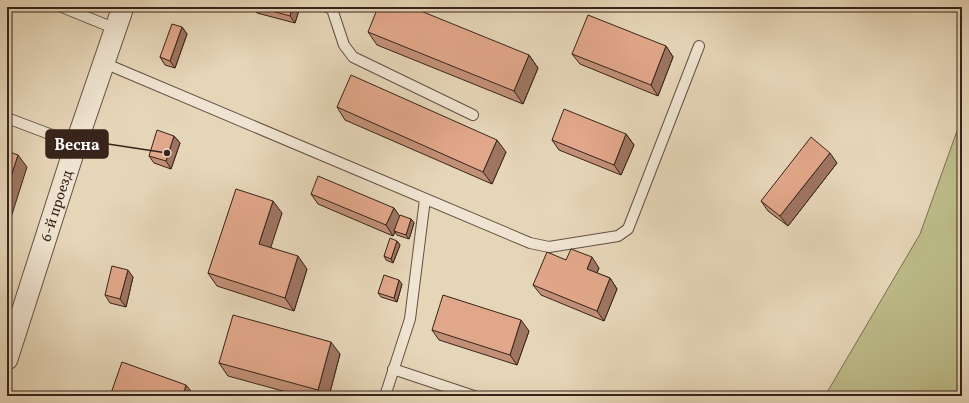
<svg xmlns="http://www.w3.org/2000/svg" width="969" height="403" font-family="Vollkorn,serif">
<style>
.green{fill:#bdbc89;stroke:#7a7052}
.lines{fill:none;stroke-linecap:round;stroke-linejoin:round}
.service-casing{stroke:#645042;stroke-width:12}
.minor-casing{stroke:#645042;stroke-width:23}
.service{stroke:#efe4d1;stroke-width:10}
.minor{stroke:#efe4d1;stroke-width:21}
.wall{fill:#c29077;stroke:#38241a}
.shaded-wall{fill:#9e7561;stroke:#38241a}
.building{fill:#e1a78a;stroke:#38241a}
.labels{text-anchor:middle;stroke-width:3;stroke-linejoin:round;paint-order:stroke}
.street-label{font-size:15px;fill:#38241a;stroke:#efe4d1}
.leader{fill:none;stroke:#38241a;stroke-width:1.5}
.callout-dot{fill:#38241a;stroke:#efe4d1;stroke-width:1.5}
.callout{fill:#38241a;stroke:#38241a;stroke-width:1.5}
.callout-label{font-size:16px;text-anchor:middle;font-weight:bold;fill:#fff}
</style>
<rect width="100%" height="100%" fill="#e6d6b8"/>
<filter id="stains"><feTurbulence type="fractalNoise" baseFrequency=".005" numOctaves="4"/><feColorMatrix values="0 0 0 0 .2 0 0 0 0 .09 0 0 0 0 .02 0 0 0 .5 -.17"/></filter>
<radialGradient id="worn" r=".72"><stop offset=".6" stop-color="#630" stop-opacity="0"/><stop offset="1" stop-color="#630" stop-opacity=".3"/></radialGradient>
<path class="green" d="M 962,127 L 962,396 L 824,396 L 829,389 L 920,234 L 957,131 Z"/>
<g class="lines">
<defs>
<path id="service" d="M 62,7 L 116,29
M 327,7 L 332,9 L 344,45 L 353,57 L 473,115
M 104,63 L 530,243 L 549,247 L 618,236 L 628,229 L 699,46
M 7,118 L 76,144
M 393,369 L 474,396
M 385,396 L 410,319 L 425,199"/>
<g id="minor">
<path id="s1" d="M 7,359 L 76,144 L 123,7"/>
</g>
</defs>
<use href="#service" class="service-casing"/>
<use href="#minor" class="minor-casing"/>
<use href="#service" class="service"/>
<use href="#minor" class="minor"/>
</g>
<path class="wall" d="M 253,7 L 300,7 L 295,23 L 257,13 Z
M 182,27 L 187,34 L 175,68 L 165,65 L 160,57 Z
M 368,32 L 529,55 L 538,68 L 523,104 L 377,45 Z
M 666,46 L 673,57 L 658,96 L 580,64 L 572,54 Z
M 337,107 L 506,152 L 492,184 L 345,120 Z
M 626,134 L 634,145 L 621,175 L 559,150 L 552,140 Z
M 174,136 L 180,143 L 171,169 L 154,163 L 149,156 Z
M 837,163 L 788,226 L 768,211 L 761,201 Z
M 311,194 L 394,208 L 399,216 L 411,219 L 414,223 L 409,239 L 397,235 L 395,232 L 393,236 L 318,204 Z
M 282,213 L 270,247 L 307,269 L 294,311 L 217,286 L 208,273 Z
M 397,241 L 400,245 L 393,263 L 386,260 L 384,256 Z
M 566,260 L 599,268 L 597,273 L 610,278 L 617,289 L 604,321 L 541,295 L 533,285 Z
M 133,277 L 126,307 L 110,303 L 105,295 Z
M 402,284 L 397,302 L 381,297 L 378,293 Z
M 432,330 L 529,331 L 517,365 L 439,340 Z
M 340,354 L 329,396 L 301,396 L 228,376 L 219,363 Z"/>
<path class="shaded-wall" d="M 292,7 L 300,7 L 295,23 L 290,16 Z
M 182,27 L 187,34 L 175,68 L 170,61 Z
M 666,46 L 673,57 L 658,96 L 651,85 Z
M 529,55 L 538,68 L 523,104 L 514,91 Z
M 626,134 L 634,145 L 621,175 L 614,165 Z
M 174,136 L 180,143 L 171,169 L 166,161 Z
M 497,140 L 506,152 L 492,184 L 483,172 Z
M 830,153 L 837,163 L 788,226 L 780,216 Z
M 18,155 L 27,167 L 7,230 L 7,189 Z
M 273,201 L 282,213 L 268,256 L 259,244 Z
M 394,208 L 401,218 L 394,231 L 395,232 L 393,236 L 386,225 Z
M 411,219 L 414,223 L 409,239 L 406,235 Z
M 397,241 L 400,245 L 393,263 L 391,259 Z
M 298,256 L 307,269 L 294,311 L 285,298 Z
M 592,257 L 599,268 L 594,279 L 587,269 Z
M 128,270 L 133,277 L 126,307 L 120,299 Z
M 610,278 L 617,289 L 604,321 L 597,311 Z
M 399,280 L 402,284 L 397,302 L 394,298 Z
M 521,320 L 529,331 L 517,365 L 510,355 Z
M 331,342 L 340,354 L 329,396 L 322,396 L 318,390 Z
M 186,385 L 194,395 L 193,396 L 183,396 Z"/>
<path class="building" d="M 257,7 L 292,7 L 290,16 Z
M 378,7 L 411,7 L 529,55 L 514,91 L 368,32 Z
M 588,15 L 666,46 L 651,85 L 572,54 Z
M 172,24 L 182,27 L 170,61 L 160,57 Z
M 351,75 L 497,140 L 483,172 L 337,107 Z
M 564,109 L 626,134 L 614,165 L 552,140 Z
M 157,130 L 174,136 L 166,161 L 149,156 Z
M 811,137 L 830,153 L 780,216 L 761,201 Z
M 7,151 L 18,155 L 7,189 Z
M 318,176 L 394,208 L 386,225 L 311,194 Z
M 236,189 L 273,201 L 259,244 L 298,256 L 285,298 L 208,273 Z
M 400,215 L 411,219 L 406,235 L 394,231 Z
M 390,238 L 397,241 L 391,259 L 384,256 Z
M 571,249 L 592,257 L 587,269 L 610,278 L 597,311 L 533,285 L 547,252 L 566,260 Z
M 112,266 L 128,270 L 120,299 L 105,295 Z
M 384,275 L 399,280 L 394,298 L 378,293 Z
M 443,295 L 521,320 L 510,355 L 432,330 Z
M 233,315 L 331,342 L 318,390 L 219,363 Z
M 122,362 L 186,385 L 183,396 L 110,396 Z"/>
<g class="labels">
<g class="street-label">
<text dy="5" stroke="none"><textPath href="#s1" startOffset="161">6-й проезд</textPath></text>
</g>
</g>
<path class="leader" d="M167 153L108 144"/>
<circle class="callout-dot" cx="167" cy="153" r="4"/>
<rect class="callout" x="46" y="130" width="62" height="28" rx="4"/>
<g class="callout-label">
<text x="77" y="150">Весна</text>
</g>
<rect width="969" height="403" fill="none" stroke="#e6d6b8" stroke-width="24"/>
<rect x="8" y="8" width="953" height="387" fill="none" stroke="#38241a" stroke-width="2"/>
<rect x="12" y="12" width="945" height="379" fill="none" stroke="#38241a"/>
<rect width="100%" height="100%" filter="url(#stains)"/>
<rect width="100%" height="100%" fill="url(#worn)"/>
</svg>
